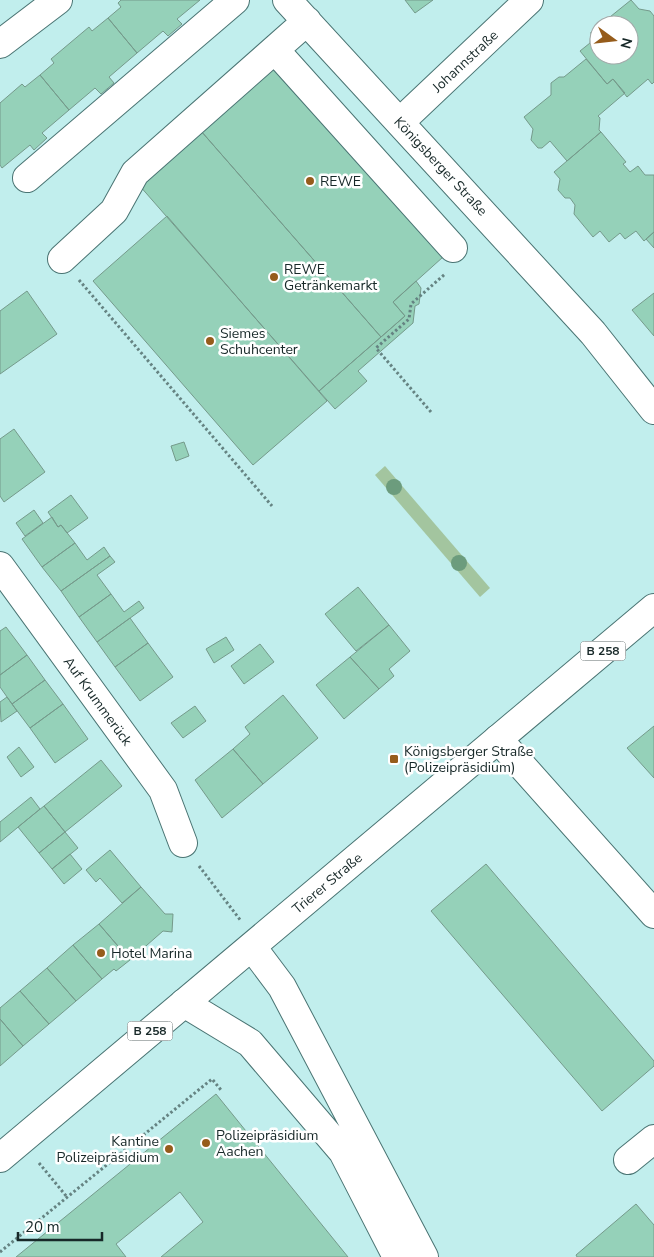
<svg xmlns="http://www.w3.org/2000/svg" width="654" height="1257" font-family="'Nunito Sans',sans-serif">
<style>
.green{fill:#a3c59f}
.building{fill:#95d1b9;stroke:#759a8b}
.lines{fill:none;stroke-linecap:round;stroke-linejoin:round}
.minor-casing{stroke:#4a7473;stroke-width:30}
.major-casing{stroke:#4a7473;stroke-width:30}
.path{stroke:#658382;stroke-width:3;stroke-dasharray:2.5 2.5;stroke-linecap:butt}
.minor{stroke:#fff;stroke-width:28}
.major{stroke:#fff;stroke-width:28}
.tree{fill:#6c9c7d}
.poi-dot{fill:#965c1b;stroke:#fff;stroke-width:2}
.labels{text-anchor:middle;stroke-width:5;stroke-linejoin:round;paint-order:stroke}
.shield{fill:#fff;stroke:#5d6868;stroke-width:1}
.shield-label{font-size:12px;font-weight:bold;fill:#172828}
.street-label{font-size:14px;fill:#172828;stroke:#fff}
.poi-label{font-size:14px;fill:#172828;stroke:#fff;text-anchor:start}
</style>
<rect width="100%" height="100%" fill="#c1eeed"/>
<path class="green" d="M 385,466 L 490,588 L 480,597 L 375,475 Z"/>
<path class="building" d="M 121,0 L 200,0 L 177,19 L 182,24 L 168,36 L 163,31 L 137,53 L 108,18 L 121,7 L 118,3 Z
M 405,0 L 433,0 L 415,13 Z
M 631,0 L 639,9 L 650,11 L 654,16 L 654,82 L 652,84 L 648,79 L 627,97 L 613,79 L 607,84 L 580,51 L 590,43 L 591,32 L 599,25 L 599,55 L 629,55 L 629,25 L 600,25 Z
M 108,18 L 137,53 L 109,77 L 114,83 L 101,94 L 95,88 L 69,110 L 40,75 L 54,63 L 51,59 L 89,27 L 92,31 Z
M 586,59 L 607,84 L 613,79 L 625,93 L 598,116 L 600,118 L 599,130 L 601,132 L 567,161 L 550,141 L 542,148 L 538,148 L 531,140 L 533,129 L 524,117 L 551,95 L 551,83 L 559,77 L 564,77 Z
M 275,65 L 443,257 L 393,302 L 405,316 L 381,337 L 201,131 Z
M 40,75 L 69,110 L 42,133 L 47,138 L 34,150 L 30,145 L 2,168 L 0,165 L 0,103 L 22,84 L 25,87 Z
M 201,131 L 381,337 L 319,391 L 139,185 Z
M 601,132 L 626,162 L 623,164 L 630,172 L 638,166 L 645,175 L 654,175 L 654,232 L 644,241 L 636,231 L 625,239 L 620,233 L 609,242 L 600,231 L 593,237 L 574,214 L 575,205 L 570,198 L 565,198 L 558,190 L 560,179 L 554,172 Z
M 167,216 L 327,401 L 253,465 L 93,281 Z
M 654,232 L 654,248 L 646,239 Z
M 416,281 L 421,288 L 419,304 L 415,306 L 413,323 L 358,371 L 367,381 L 335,409 L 319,391 L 405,316 L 393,302 Z
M 27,291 L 57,334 L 0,374 L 0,311 Z
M 654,293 L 654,336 L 632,310 Z
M 14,429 L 45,472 L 4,502 L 0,496 L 0,439 Z
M 184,442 L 189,456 L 176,461 L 171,446 Z
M 71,495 L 88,518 L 67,533 L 61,525 L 58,527 L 48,512 Z
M 34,510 L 43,523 L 25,536 L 16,523 Z
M 52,517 L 58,527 L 61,525 L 75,543 L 42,567 L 22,539 Z
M 75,543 L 87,560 L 104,547 L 110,556 L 61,591 L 42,567 Z
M 110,556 L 115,562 L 97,575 L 111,594 L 79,617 L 61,591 Z
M 358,587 L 389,625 L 356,651 L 325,614 Z
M 111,594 L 124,612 L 139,601 L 144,608 L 97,642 L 79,617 Z
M 130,618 L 148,643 L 115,667 L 97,642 Z
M 389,625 L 410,651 L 389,669 L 394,676 L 379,689 L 350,657 Z
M 6,627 L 27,655 L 0,675 L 0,631 Z
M 226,637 L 234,650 L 214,663 L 206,649 Z
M 148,643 L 173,677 L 140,701 L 115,667 Z
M 260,644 L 274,662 L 244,684 L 231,666 Z
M 27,655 L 45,680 L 12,704 L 0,687 L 0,675 Z
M 350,657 L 379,689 L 344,719 L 316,685 Z
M 45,680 L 63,704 L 30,728 L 12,704 Z
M 283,695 L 318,738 L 263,784 L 233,749 L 250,734 L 245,727 Z
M 7,697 L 17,711 L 1,722 L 0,702 Z
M 63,704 L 88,739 L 55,763 L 30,728 Z
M 195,706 L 206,721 L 183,738 L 171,723 Z
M 654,726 L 654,778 L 627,748 Z
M 19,747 L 34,767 L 21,777 L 7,757 Z
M 233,749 L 263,784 L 222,818 L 195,780 Z
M 101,760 L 122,786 L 65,832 L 44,806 Z
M 31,797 L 40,809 L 0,842 L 0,822 Z
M 44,806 L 65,832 L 39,853 L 18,827 Z
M 65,832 L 78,848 L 52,869 L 39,853 Z
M 110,850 L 141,887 L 122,903 L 100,878 L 96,882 L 86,870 Z
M 70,854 L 82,869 L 64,884 L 52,869 Z
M 486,864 L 654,1061 L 654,1066 L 602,1111 L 431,911 Z
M 141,887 L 165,914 L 173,914 L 172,932 L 163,931 L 130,960 L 99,924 Z
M 99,924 L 130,960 L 116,971 L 114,969 L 102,979 L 73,945 Z
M 73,945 L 102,979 L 76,1001 L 47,968 Z
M 47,968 L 76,1001 L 49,1024 L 20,991 Z
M 20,991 L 49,1024 L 23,1046 L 0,1019 L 0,1008 Z
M 0,1019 L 23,1046 L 0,1066 Z
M 216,1094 L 348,1257 L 161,1257 L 203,1222 L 180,1192 L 116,1244 L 126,1257 L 16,1257 Z
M 636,1204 L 654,1225 L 654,1257 L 577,1257 L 576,1255 Z"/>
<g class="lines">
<defs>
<path id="minor" d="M 287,0 L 593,333 L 654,410
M 0,44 L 58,0
M 275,50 L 453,248
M 400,122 L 529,0
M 27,178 L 235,0
M 62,259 L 114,211 L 135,173 L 307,21
M 0,566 L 163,790 L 183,843
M 498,739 L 654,914
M 252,947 L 282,987 L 424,1257
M 184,1003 L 250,1043 L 343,1152 L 397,1257
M 628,1160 L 654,1139"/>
<path id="major" d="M 0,1158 L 654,608"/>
</defs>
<use href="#minor" class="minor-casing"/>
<use href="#major" class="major-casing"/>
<path class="path" d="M 79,280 L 272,506
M 431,412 L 376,348 L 409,319 L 411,304 L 445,274
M 199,866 L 241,921
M 39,1163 L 67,1197
M 0,1252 L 212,1079 L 221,1090"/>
<use href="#minor" class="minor"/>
<use href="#major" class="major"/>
</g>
<g class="tree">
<circle cx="394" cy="487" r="8"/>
<circle cx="459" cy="563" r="8"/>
</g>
<g class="poi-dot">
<circle cx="310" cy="181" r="5"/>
<circle cx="274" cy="277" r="5"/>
<circle cx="210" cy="341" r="5"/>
<rect x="389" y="754" width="10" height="10" rx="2.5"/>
<circle cx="101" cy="953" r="5"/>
<circle cx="206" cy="1143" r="5"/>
<circle cx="169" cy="1149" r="5"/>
</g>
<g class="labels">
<g class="shield">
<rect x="580.5" y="641.5" width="45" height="19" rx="4"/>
<rect x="127.5" y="1021.5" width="45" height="19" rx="4"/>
</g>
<g class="shield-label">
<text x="603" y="655">B 258</text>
<text x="150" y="1035">B 258</text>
</g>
<g class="street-label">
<text transform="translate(465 61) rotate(-43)" y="5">Johannstraße</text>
<text transform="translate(441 166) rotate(47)" y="5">Königsberger Straße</text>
<text transform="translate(98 701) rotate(54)" y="5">Auf Krummerück</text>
<text transform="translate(327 883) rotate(-40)" y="5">Trierer Straße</text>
</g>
<g class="poi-label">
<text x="320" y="186">REWE</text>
<text x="284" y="274">REWE<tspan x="284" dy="16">Getränkemarkt</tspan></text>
<text x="220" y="338">Siemes<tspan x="220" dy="16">Schuhcenter</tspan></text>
<text x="404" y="756">Königsberger Straße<tspan x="404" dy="16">(Polizeipräsidium)</tspan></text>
<text x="111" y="958">Hotel Marina</text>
<text x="216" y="1140">Polizeipräsidium<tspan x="216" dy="16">Aachen</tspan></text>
<text x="159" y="1146" text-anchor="end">Kantine<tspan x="159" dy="16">Polizeipräsidium</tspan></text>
</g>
</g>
<g transform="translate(614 40) rotate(105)"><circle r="24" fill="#ffffff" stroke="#a2a9a9"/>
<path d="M0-4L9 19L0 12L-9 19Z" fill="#965c1b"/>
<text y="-8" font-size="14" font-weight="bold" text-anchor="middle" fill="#172828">N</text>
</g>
<path d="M18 1232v8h84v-8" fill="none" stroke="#172828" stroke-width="2.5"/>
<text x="25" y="1232" font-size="15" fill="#172828" stroke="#ffffff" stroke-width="4" paint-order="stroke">20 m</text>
</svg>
